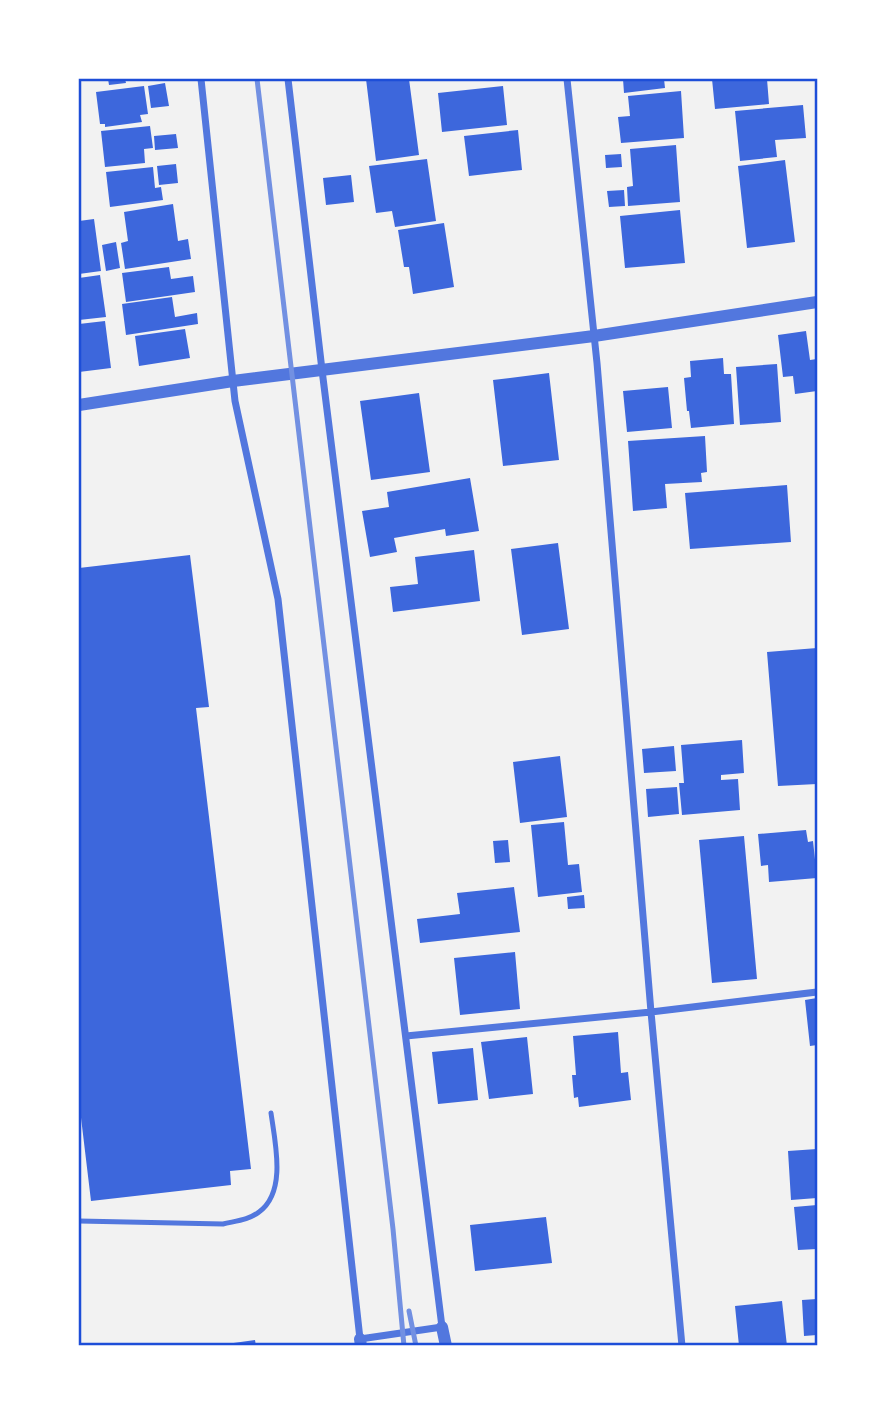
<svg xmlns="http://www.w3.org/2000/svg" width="896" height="1425" font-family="'Noto Sans',sans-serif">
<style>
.building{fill:#3d67dc}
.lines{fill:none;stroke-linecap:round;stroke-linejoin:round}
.service{stroke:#5277de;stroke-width:5}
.minor{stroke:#5277de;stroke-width:7}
.tertiary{stroke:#5277de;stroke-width:12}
.rail{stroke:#7290e2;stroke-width:5}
.neatline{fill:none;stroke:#1d4ed8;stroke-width:2.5}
</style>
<rect width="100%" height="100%" fill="#f2f2f2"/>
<path class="building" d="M 108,79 L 125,79 L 126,83 L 109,85 Z
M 366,79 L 409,79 L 419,155 L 376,161 Z
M 623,79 L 664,79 L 665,88 L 624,93 Z
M 712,79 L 767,79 L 769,104 L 715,109 Z
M 165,83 L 169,106 L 151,108 L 148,86 Z
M 144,86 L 148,114 L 140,115 L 142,122 L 105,127 L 105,124 L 100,124 L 96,92 Z
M 503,86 L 507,125 L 442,132 L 438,93 Z
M 681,91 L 684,138 L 621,143 L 618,117 L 630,116 L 628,96 Z
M 803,105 L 806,138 L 775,140 L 777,157 L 740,161 L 735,111 Z
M 150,126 L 153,148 L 144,149 L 145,163 L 105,167 L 101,131 Z
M 518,130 L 522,170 L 469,176 L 464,136 Z
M 176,134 L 178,148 L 155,150 L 154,136 Z
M 676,145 L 680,202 L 628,206 L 627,187 L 633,186 L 630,149 Z
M 621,154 L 622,167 L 606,168 L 605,155 Z
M 427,159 L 436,221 L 395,227 L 392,211 L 376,213 L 369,166 Z
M 785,160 L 795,242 L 747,248 L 738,166 Z
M 176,164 L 178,183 L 159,185 L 157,166 Z
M 153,167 L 155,188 L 161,187 L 163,200 L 110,207 L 106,172 Z
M 351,175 L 354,202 L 326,205 L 323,178 Z
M 624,190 L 625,206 L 609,207 L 607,191 Z
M 173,204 L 178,241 L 188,239 L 191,259 L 125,269 L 121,243 L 128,241 L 124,212 Z
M 680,210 L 685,263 L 625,268 L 620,216 Z
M 94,219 L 101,271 L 79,274 L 79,221 Z
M 444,223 L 454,287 L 413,294 L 409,267 L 404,267 L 398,230 Z
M 116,242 L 120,268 L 106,271 L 102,245 Z
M 169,267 L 171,279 L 193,276 L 195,292 L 126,302 L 122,273 Z
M 100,275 L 106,317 L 79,320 L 79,278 Z
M 172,297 L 175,317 L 197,313 L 198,324 L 126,335 L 122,304 Z
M 105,321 L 111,368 L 79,372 L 79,324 Z
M 185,329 L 190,358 L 139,366 L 135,336 Z
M 806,331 L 810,360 L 817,359 L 817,391 L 795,394 L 793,376 L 783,377 L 778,335 Z
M 723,358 L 724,374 L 731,374 L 734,424 L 691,428 L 689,411 L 687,411 L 684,378 L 691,377 L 690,361 Z
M 777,364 L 781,422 L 740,425 L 736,367 Z
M 549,373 L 559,460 L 503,466 L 493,380 Z
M 668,387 L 672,428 L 627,432 L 623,391 Z
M 419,393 L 430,472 L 371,480 L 360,401 Z
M 705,436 L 707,472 L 701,473 L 702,482 L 665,484 L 667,508 L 633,511 L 628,441 Z
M 470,478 L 479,531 L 446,536 L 445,529 L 394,538 L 397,552 L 370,557 L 362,511 L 389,507 L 387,492 Z
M 787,485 L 791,542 L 690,549 L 685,493 Z
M 558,543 L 569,629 L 522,635 L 511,549 Z
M 474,550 L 480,601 L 393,612 L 390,587 L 418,584 L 415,557 Z
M 190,555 L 209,707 L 196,708 L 251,1169 L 230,1171 L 231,1185 L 91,1201 L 79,1101 L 79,568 Z
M 817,648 L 817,784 L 778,786 L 767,652 Z
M 742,740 L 744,773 L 721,775 L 721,780 L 738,779 L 740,810 L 682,815 L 679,783 L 684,783 L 681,745 Z
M 674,746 L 676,771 L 644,773 L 642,749 Z
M 560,756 L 567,817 L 520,823 L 513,762 Z
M 677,787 L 679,814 L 648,817 L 646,789 Z
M 564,822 L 568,865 L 579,864 L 582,892 L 538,897 L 531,825 Z
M 806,830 L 808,842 L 813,841 L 817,878 L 769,882 L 768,865 L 761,866 L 758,834 Z
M 744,836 L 757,979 L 712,983 L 699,840 Z
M 508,840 L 510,862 L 495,863 L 493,841 Z
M 514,887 L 520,932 L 420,943 L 417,919 L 460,914 L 457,893 Z
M 584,895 L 585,908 L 568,909 L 567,897 Z
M 515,952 L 520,1009 L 460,1015 L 454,958 Z
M 817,998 L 817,1045 L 810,1046 L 805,1000 Z
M 618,1032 L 621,1073 L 628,1072 L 631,1100 L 579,1107 L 578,1097 L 574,1098 L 572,1075 L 576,1075 L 573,1036 Z
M 527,1037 L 533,1094 L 489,1099 L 481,1042 Z
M 473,1048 L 478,1100 L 438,1104 L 432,1052 Z
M 817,1149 L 817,1198 L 791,1200 L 788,1151 Z
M 817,1205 L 817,1249 L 798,1250 L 794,1207 Z
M 546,1217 L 552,1263 L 475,1271 L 470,1225 Z
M 817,1299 L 817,1335 L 804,1336 L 802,1300 Z
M 782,1301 L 787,1346 L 739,1346 L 735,1306 Z
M 255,1340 L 256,1346 L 219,1346 L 219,1345 Z"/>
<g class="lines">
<path class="service" d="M 79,1221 L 223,1224 C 235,1221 249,1220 259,1212 C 287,1192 275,1142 271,1113"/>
<path class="minor" d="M 201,79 L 235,401 L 278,599 L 360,1339 L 442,1327 L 322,370 L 288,79
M 567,79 L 597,363 L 651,1012 L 682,1346
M 406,1036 L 651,1012 L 817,992"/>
<path class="tertiary" d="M 79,405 L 233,381 L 594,336 L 817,302
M 442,1327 L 446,1346
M 360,1339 L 361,1346"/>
<path class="rail" d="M 257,79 L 393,1229 L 404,1346
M 409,1311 L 416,1346"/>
</g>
<rect width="896" height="1425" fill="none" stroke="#ffffff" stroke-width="161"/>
<rect x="80" y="80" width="736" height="1264" class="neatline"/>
</svg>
